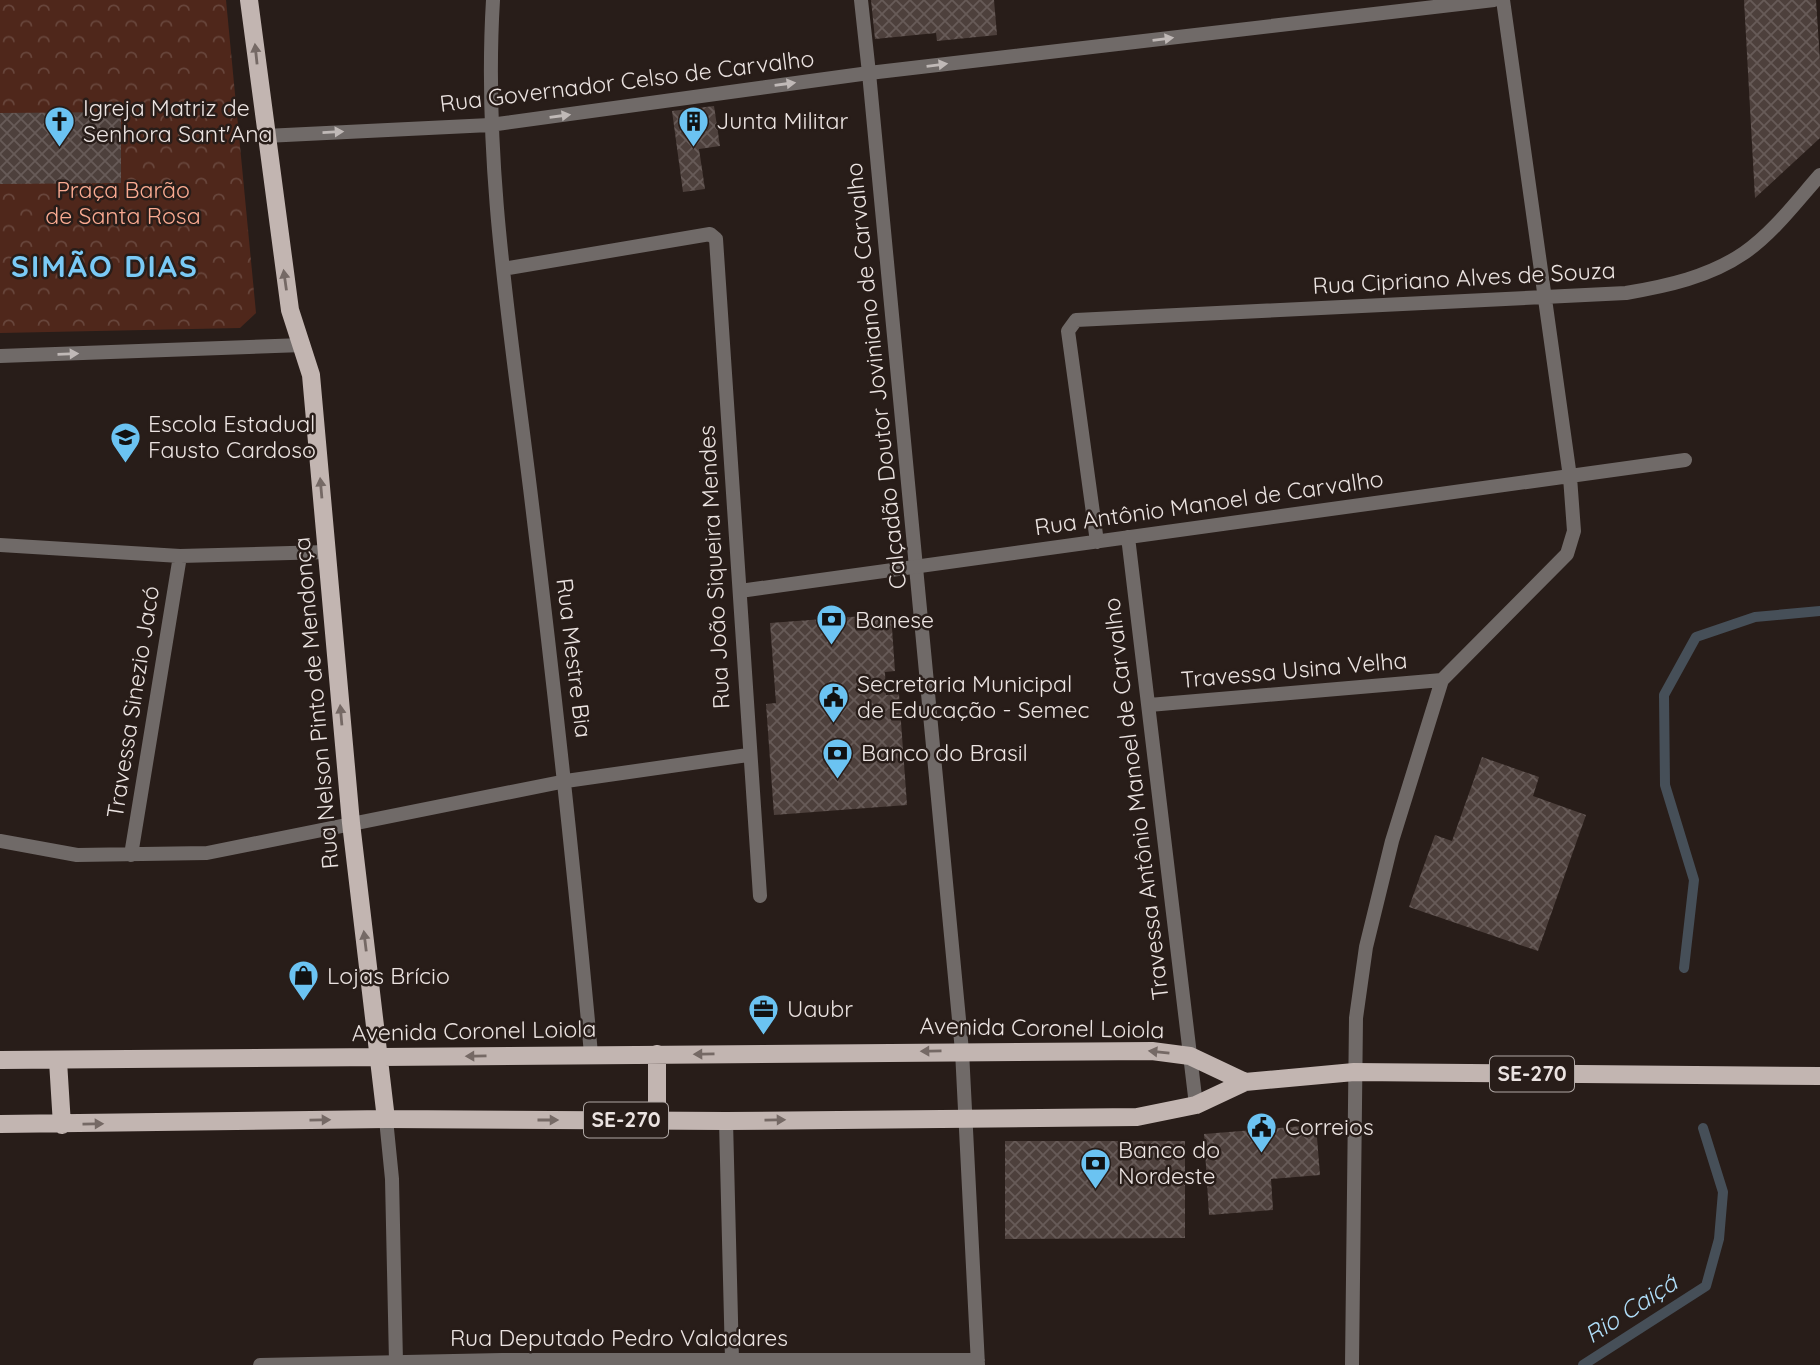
<svg xmlns="http://www.w3.org/2000/svg" width="1820" height="1365" font-family="Quicksand,sans-serif">
<style>
.park{fill:url(#park-crowns)}
.lines{fill:none;stroke-linecap:round;stroke-linejoin:round}
.stream{stroke:#464f58;stroke-width:10}
.building{fill:url(#building-cross-hatch)}
.service{stroke:#706a68;stroke-width:14}
.pedestrian{stroke:#706a68;stroke-width:14}
.minor{stroke:#706a68;stroke-width:14}
.primary{stroke:#c2b5b1;stroke-width:18}
.oneway{fill:#c0b9b7}
.oneway2{fill:#756965}
.labels{text-anchor:middle;stroke-width:5;stroke-linejoin:round;paint-order:stroke}
.shield{fill:#281d19;stroke:#b0a8a5;stroke-width:2}
.shield-label{font-size:21px;font-weight:bold;fill:#ebe3e1}
.street-label{font-size:23px;fill:#ebe3e1;stroke:#281d19}
.poi-label{font-size:23px;fill:#ebe3e1;stroke:#281d19;text-anchor:start}
.park-label{font-size:23px;fill:#fbab92;stroke:#281d19}
.water-label{font-size:24px;font-style:italic;fill:#afddf8;stroke:#281d19}
.district-label{font-size:30px;font-weight:bold;letter-spacing:2px;fill:#7acaf6;stroke:#281d19}
</style>
<defs>
<pattern id="park-crowns" width="20" height="18" patternUnits="userSpaceOnUse" patternTransform="scale(1.75)"><rect width="20" height="18" fill="#4f271b"/><path d="M2 6a3 3 0 1 1 6 0M12 15a3 3 0 1 1 6 0" fill="none" stroke="#68463c"/></pattern>
<pattern id="building-cross-hatch" width="8" height="8" patternUnits="userSpaceOnUse" patternTransform="scale(1.75)"><rect width="8" height="8" fill="#4d403c"/><path d="M0 0l8 8M0 8l8-8" fill="none" stroke="#675b58"/></pattern>
</defs>
<rect width="100%" height="100%" fill="#281d19"/>
<path class="park" d="M 0,0 L 226,0 L 256,313 L 240,328 L 0,333 Z"/>
<g class="lines">
<path class="stream" d="M 1684,968 L 1694,880 L 1665,785 L 1664,695 L 1696,637 L 1755,617 L 1820,611
M 1583,1365 L 1706,1286 L 1719,1239 L 1723,1192 L 1703,1128"/>
</g>
<path class="building" d="M 871,0 L 994,0 L 997,35 L 937,41 L 936,33 L 875,39 Z
M 1744,0 L 1816,0 L 1820,61 L 1820,138 L 1755,198 Z
M 714,106 L 720,146 L 699,149 L 705,189 L 683,192 L 672,111 Z
M 121,112 L 121,183 L 0,184 L 0,113 Z
M 891,614 L 895,671 L 885,672 L 886,695 L 899,694 L 907,805 L 774,815 L 766,704 L 776,703 L 770,623 Z
M 1482,757 L 1539,777 L 1533,796 L 1586,815 L 1538,951 L 1409,907 L 1435,835 L 1452,841 Z
M 1316,1125 L 1320,1175 L 1271,1179 L 1273,1210 L 1209,1215 L 1204,1134 Z
M 1005,1141 L 1185,1141 L 1185,1238 L 1005,1239 Z"/>
<g class="lines">
<path class="service" d="M 726,1121 L 732,1359"/>
<path class="pedestrian" d="M 869,73 L 962,1051"/>
<path class="minor" d="M 493,0 C 483,163 510,326 530,488 C 553,676 574,865 591,1054
M 861,0 L 869,73
M 265,136 L 490,125 L 869,73 L 1494,0
M 503,269 L 710,234 L 716,239 L 760,896
M 0,356 L 303,345
M 1128,537 L 1196,1105
M 1097,542 L 1068,331 L 1076,320 L 1626,293 C 1667,286 1709,277 1744,253 C 1773,233 1797,201 1820,175
M 0,545 L 180,556 L 327,552
M 740,591 L 1685,460
M 1149,705 L 1442,680
M 0,841 L 77,855 L 207,853 L 566,781 L 748,755
M 131,855 L 180,556
M 962,1051 L 978,1365
M 386,1119 L 392,1179 L 396,1362
M 260,1365 L 502,1360 L 978,1360
M 1352,1365 L 1356,1018 L 1366,947 L 1392,841 L 1442,680 L 1567,554 L 1574,531 L 1570,477 L 1503,0"/>
<path class="primary" d="M 249,0 L 290,310 L 311,375 L 351,823 L 386,1119
M 0,1060 L 1152,1051 L 1190,1056 L 1245,1082
M 58,1061 L 62,1125
M 657,1121 L 657,1054
M 0,1124 L 386,1119 L 726,1121 L 1137,1117 L 1196,1105 L 1245,1082 L 1354,1072 L 1820,1076"/>
</g>
<defs><path id="oneway-solid" d="M-6-.8H1V-3.2L6.5 0L1 3.2V.8H-6Z" transform="scale(1.75)"/></defs>
<g class="oneway">
<use href="#oneway-solid" transform="translate(1163 39) rotate(-7)"/>
<use href="#oneway-solid" transform="translate(937 65) rotate(-7)"/>
<use href="#oneway-solid" transform="translate(785 84) rotate(-8)"/>
<use href="#oneway-solid" transform="translate(560 116) rotate(-8)"/>
<use href="#oneway-solid" transform="translate(333 132) rotate(-3)"/>
<use href="#oneway-solid" transform="translate(68 354) rotate(-2)"/>
</g>
<g class="oneway2">
<use href="#oneway-solid" transform="translate(256 54) rotate(-96)"/>
<use href="#oneway-solid" transform="translate(285 280) rotate(-98)"/>
<use href="#oneway-solid" transform="translate(321 488) rotate(-95)"/>
<use href="#oneway-solid" transform="translate(341 715) rotate(-95)"/>
<use href="#oneway-solid" transform="translate(365 941) rotate(-97)"/>
<use href="#oneway-solid" transform="translate(931 1051) rotate(179)"/>
<use href="#oneway-solid" transform="translate(1159 1052) rotate(-174)"/>
<use href="#oneway-solid" transform="translate(704 1054) rotate(179)"/>
<use href="#oneway-solid" transform="translate(476 1056) rotate(179)"/>
<use href="#oneway-solid" transform="translate(320 1120) rotate(-1)"/>
<use href="#oneway-solid" transform="translate(548 1120)"/>
<use href="#oneway-solid" transform="translate(775 1120) rotate(-1)"/>
<use href="#oneway-solid" transform="translate(93 1124) rotate(-1)"/>
</g>
<defs>
<symbol id="church-pin" viewBox="-11 -11 22 30"><path d="M0 17L-7.5 6A9.5 9.5 0 1 1 7.5 6Z" fill="#6bc3f2" stroke="#281d19"/><path d="M-1.2-6h2.4v3.5h3.3v2.4h-3.3V6h-2.4V-.1h-3.3v-2.4h3.3Z" fill="#111"/></symbol>
<symbol id="building-pin" viewBox="-11 -11 22 30"><path d="M0 17L-7.5 6A9.5 9.5 0 1 1 7.5 6Z" fill="#6bc3f2" stroke="#281d19"/><path d="M-4-6H4V6H1V3H-1V6H-4ZM-2.5-4.3h1.7v1.8h-1.7ZM.8-4.3h1.7v1.8H.8ZM-2.5-1h1.7V.8h-1.7ZM.8-1h1.7V.8H.8Z" fill="#111"/></symbol>
<symbol id="school-pin" viewBox="-11 -11 22 30"><path d="M0 17L-7.5 6A9.5 9.5 0 1 1 7.5 6Z" fill="#6bc3f2" stroke="#281d19"/><path d="M0-5L7-2L0 1L-7-2ZM-4 1L0 2.5L4 1V4Q0 6-4 4Z" fill="#111"/></symbol>
<symbol id="bank-pin" viewBox="-11 -11 22 30"><path d="M0 17L-7.5 6A9.5 9.5 0 1 1 7.5 6Z" fill="#6bc3f2" stroke="#281d19"/><path d="M-6-4H6V4H-6ZM0-2.3a2.3 2.3 0 1 0 0 4.6a2.3 2.3 0 1 0 0-4.6Z" fill="#111"/></symbol>
<symbol id="civic-pin" viewBox="-11 -11 22 30"><path d="M0 17L-7.5 6A9.5 9.5 0 1 1 7.5 6Z" fill="#6bc3f2" stroke="#281d19"/><path d="M-.6-6.5H3V-4.5H.6V-3L4-1V1h2V6H-6V1h2V-1L-.6-3ZM-1.2 2.5V6h2.4V2.5Z" fill="#111"/></symbol>
<symbol id="shop-pin" viewBox="-11 -11 22 30"><path d="M0 17L-7.5 6A9.5 9.5 0 1 1 7.5 6Z" fill="#6bc3f2" stroke="#281d19"/><path d="M-5-2.5h2.3a2.7 3.5 0 0 1 5.4 0H5L5.5 6h-11ZM-1.5-2.5h3a1.5 2.3 0 0 0-3 0Z" fill="#111"/></symbol>
<symbol id="office-pin" viewBox="-11 -11 22 30"><path d="M0 17L-7.5 6A9.5 9.5 0 1 1 7.5 6Z" fill="#6bc3f2" stroke="#281d19"/><path d="M-6-3h4V-5.5h4V-3h4V5H-6ZM-1-4.5V-3h2v-1.5ZM-6 0V1H6V0Z" fill="#111"/></symbol>
</defs>
<g fill-rule="evenodd">
<use href="#church-pin" x="42" y="104" width="35" height="47"/>
<use href="#building-pin" x="676" y="104" width="35" height="47"/>
<use href="#school-pin" x="108" y="420" width="35" height="47"/>
<use href="#bank-pin" x="814" y="602" width="35" height="47"/>
<use href="#civic-pin" x="816" y="680" width="35" height="47"/>
<use href="#bank-pin" x="820" y="736" width="35" height="47"/>
<use href="#shop-pin" x="286" y="958" width="35" height="47"/>
<use href="#office-pin" x="746" y="992" width="35" height="47"/>
<use href="#civic-pin" x="1244" y="1110" width="35" height="47"/>
<use href="#bank-pin" x="1078" y="1146" width="35" height="47"/>
</g>
<g class="labels">
<g class="shield">
<rect x="1490" y="1056.5" width="84" height="35" rx="5"/>
<rect x="584" y="1102.5" width="84" height="35" rx="5"/>
</g>
<g class="shield-label">
<text x="1532" y="1081">SE-270</text>
<text x="626" y="1127">SE-270</text>
</g>
<g class="street-label">
<text transform="translate(627 81) rotate(-7)" y="8">Rua Governador Celso de Carvalho</text>
<text transform="translate(1464 278) rotate(-3)" y="8">Rua Cipriano Alves de Souza</text>
<text transform="translate(876 376) rotate(-96)" y="8">Calçadão Doutor Joviniano de Carvalho</text>
<text transform="translate(1209 503) rotate(-8)" y="8">Rua Antônio Manoel de Carvalho</text>
<text transform="translate(714 567) rotate(-93)" y="8">Rua João Siqueira Mendes</text>
<text transform="translate(574 658) rotate(83)" y="8">Rua Mestre Bia</text>
<text transform="translate(1294 670) rotate(-5)" y="8">Travessa Usina Velha</text>
<text transform="translate(133 702) rotate(-81)" y="8">Travessa Sinezio Jacó</text>
<text transform="translate(316 703) rotate(-95)" y="8">Rua Nelson Pinto de Mendonça</text>
<text transform="translate(1136 799) rotate(-97)" y="8">Travessa Antônio Manoel de Carvalho</text>
<text transform="translate(1042 1028) rotate(1)" y="8">Avenida Coronel Loiola</text>
<text transform="translate(474 1031) rotate(-1)" y="8">Avenida Coronel Loiola</text>
<text x="619" y="1346">Rua Deputado Pedro Valadares</text>
</g>
<g class="poi-label">
<text x="83" y="116">Igreja Matriz de<tspan x="83" dy="26">Senhora Sant'Ana</tspan></text>
<text x="716" y="129">Junta Militar</text>
<text x="148" y="432">Escola Estadual<tspan x="148" dy="26">Fausto Cardoso</tspan></text>
<text x="855" y="628">Banese</text>
<text x="857" y="692">Secretaria Municipal<tspan x="857" dy="26">de Educação - Semec</tspan></text>
<text x="861" y="761">Banco do Brasil</text>
<text x="327" y="984">Lojas Brício</text>
<text x="787" y="1017">Uaubr</text>
<text x="1285" y="1135">Correios</text>
<text x="1118" y="1158">Banco do<tspan x="1118" dy="26">Nordeste</tspan></text>
</g>
<g class="park-label">
<text x="123" y="198">Praça Barão<tspan x="123" dy="26">de Santa Rosa</tspan></text>
</g>
<g class="water-label">
<text transform="translate(1631 1309) rotate(-33)" y="8">Rio Caiçá</text>
</g>
<g class="district-label">
<text x="105" y="277">SIMÃO DIAS</text>
</g>
</g>
</svg>
